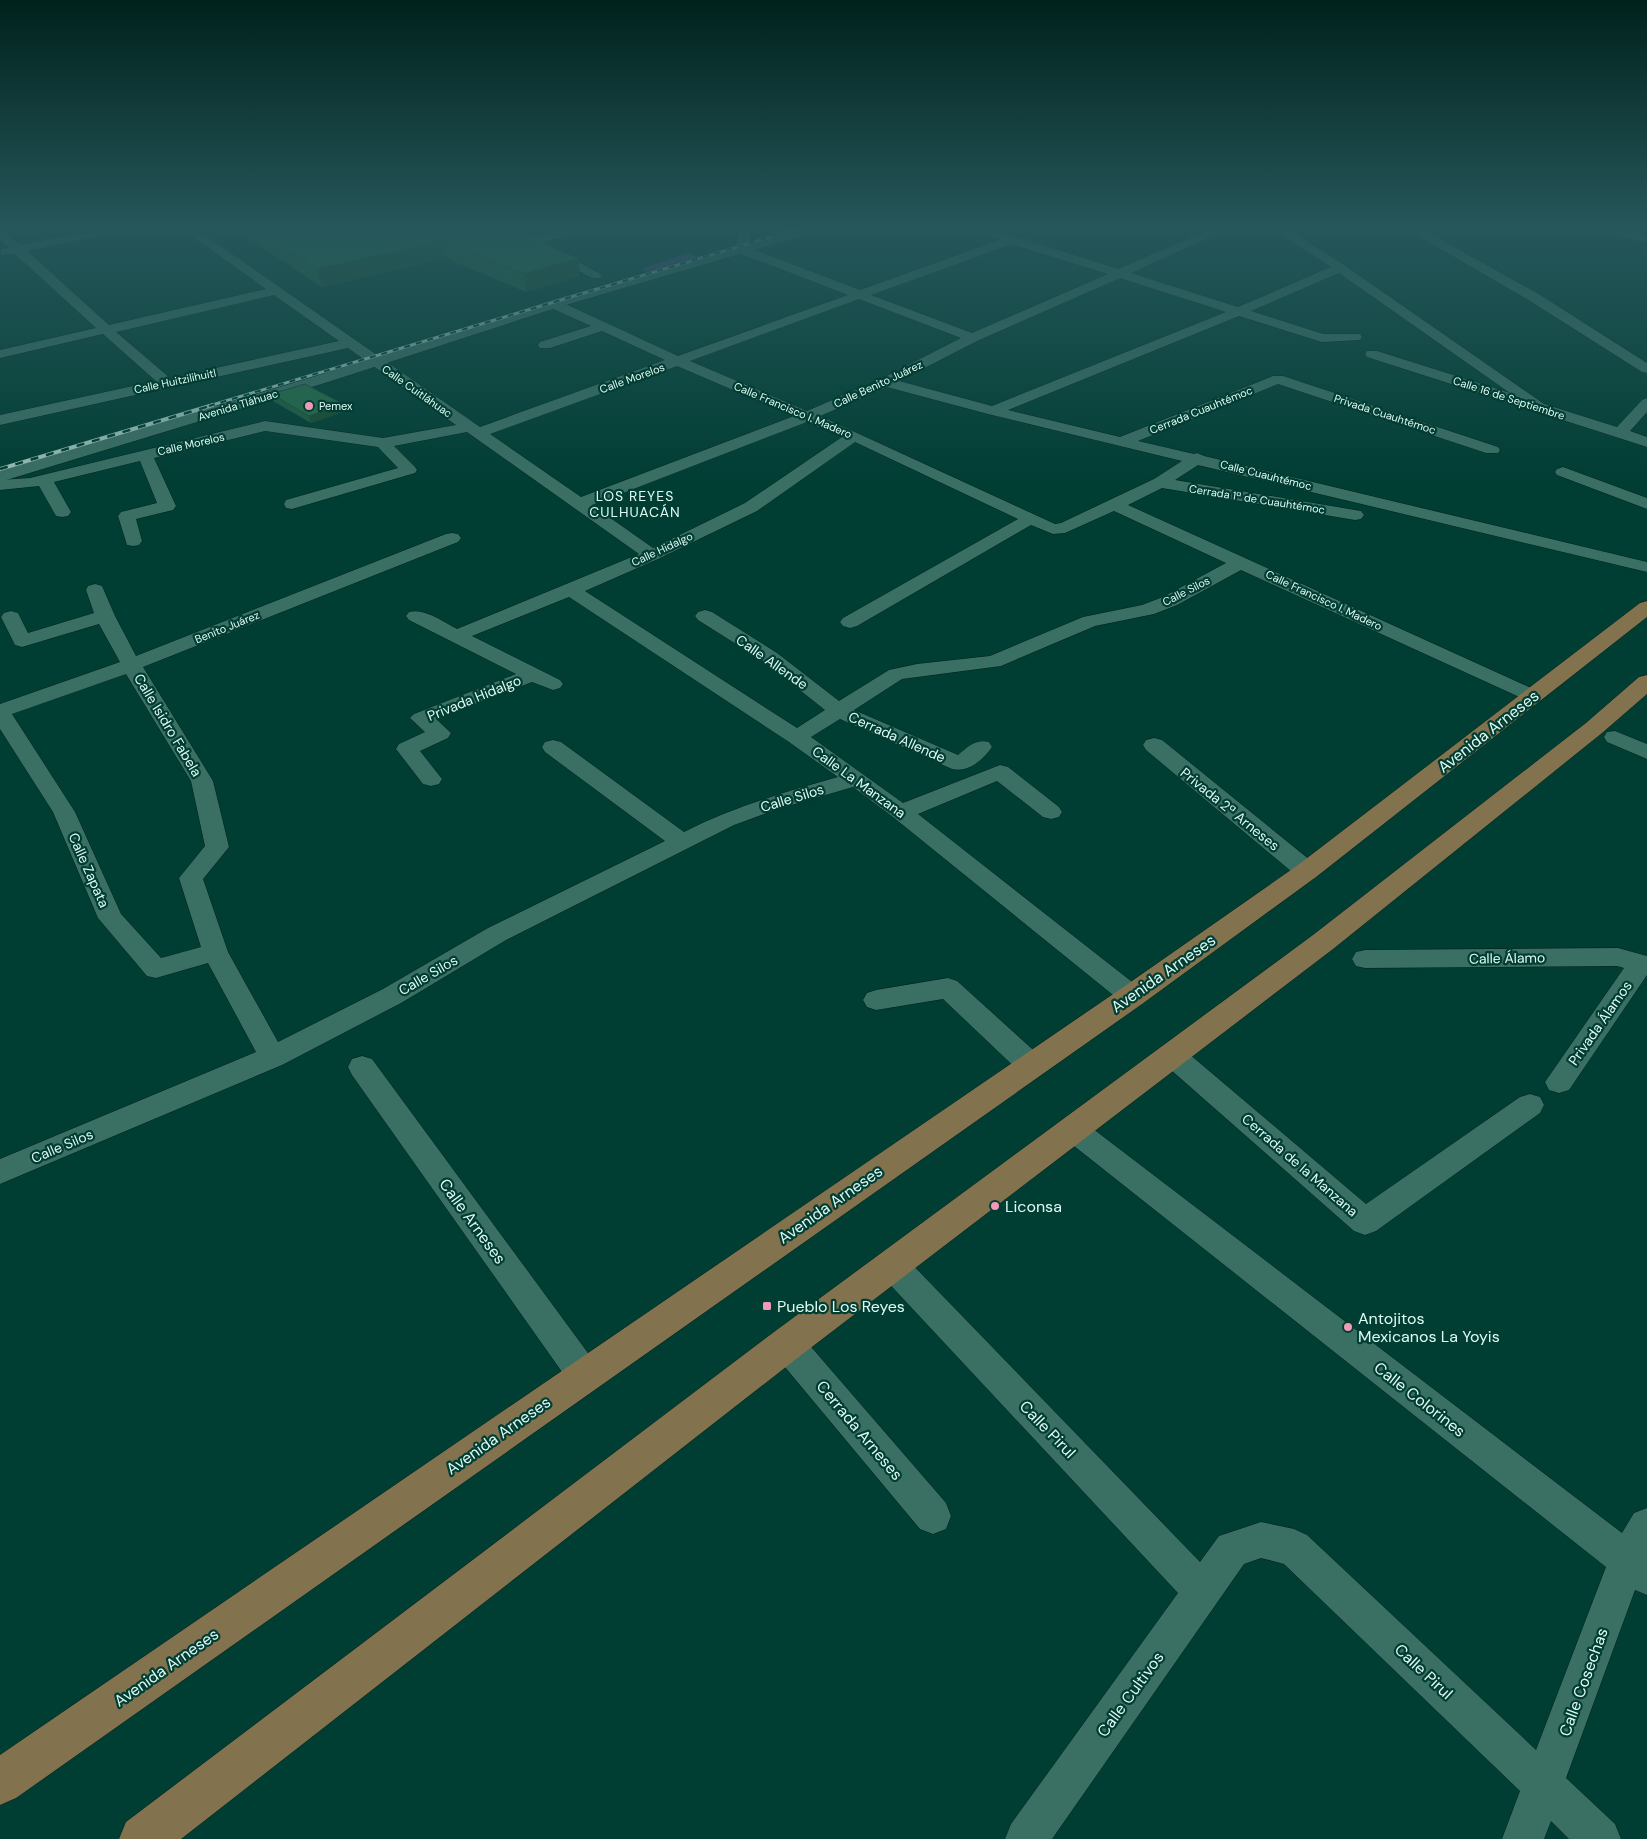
<svg xmlns="http://www.w3.org/2000/svg" width="1647" height="1839" font-family="'DM Sans',sans-serif">
<style>
.green{fill:#573889}
.lines{fill:none;stroke-linecap:round;stroke-linejoin:round}
.minor-casing{stroke:#04201b;stroke-width:1}
.tertiary-casing{stroke:#04201b;stroke-width:1}
.secondary-casing{stroke:#04201b;stroke-width:1}
.primary-casing{stroke:#04201b;stroke-width:1}
.minor{fill:#3a6f64;fill-rule:evenodd}
.tertiary{fill:#3a6f64;fill-rule:evenodd}
.secondary{fill:#3a6f64;fill-rule:evenodd}
.primary{fill:#83724e;fill-rule:evenodd}
.rail-far1-casing{stroke:#98beb6;stroke-width:3}
.rail-casing{stroke:#98beb6;stroke-width:4}
.rail-far1{stroke:#003d33;stroke-width:2;stroke-dasharray:6;stroke-linecap:butt}
.rail{stroke:#003d33;stroke-width:2.5;stroke-dasharray:8;stroke-linecap:butt}
.wall{fill:#1f5c3e}
.shaded-wall{fill:#194b32}
.building{fill:#246b48;stroke:#194b32}
.poi-dot{fill:#f09ab7;stroke:#003d33;stroke-width:2}
.labels{text-anchor:middle;stroke-width:4.5;stroke-linejoin:round;paint-order:stroke}
.far-street-label{font-size:11px;fill:#dffaf3;stroke:#003d33}
.far-poi-label{font-size:11px;fill:#dffaf3;stroke:#003d33;text-anchor:start}
.far-quarter-label{font-size:14px;letter-spacing:1px;fill:#dffaf3;stroke:#003d33}
.street-label{font-size:14px;fill:#dffaf3;stroke:#003d33}
.near-street-label{font-size:16px;fill:#dffaf3;stroke:#003d33}
.near-poi-label{font-size:16px;fill:#dffaf3;stroke:#003d33;text-anchor:start}
</style>
<rect width="100%" height="100%" fill="#003d33"/>
<path class="green" d="M 688,253 L 700,258 L 650,273 L 641,269 Z"/>
<g class="lines">
<defs>
<path id="minor" d="M 114,226 L 138,226 L 132,229 L 27,251 L 109,325 L 266,289 L 178,226 L 192,226 L 480,427 L 665,360 L 602,331 L 550,348 L 540,348 L 538,345 L 540,342 L 591,326 L 549,307 L 547,304 L 549,301 L 559,301 L 678,356 L 848,295 L 739,253 L 737,250 L 739,247 L 747,247 L 860,290 L 1000,240 L 965,228 L 963,226 L 982,226 L 1118,269 L 1218,226 L 1234,226 L 1131,273 L 1238,307 L 1331,267 L 1268,226 L 1282,226 L 1344,265 L 1544,404 L 1617,427 L 1642,400 L 1647,398 L 1647,412 L 1630,431 L 1647,437 L 1647,447 L 1367,357 L 1365,354 L 1367,351 L 1377,351 L 1510,393 L 1339,273 L 1251,311 L 1323,334 L 1360,334 L 1362,337 L 1360,340 L 1322,342 L 1239,316 L 1008,410 L 1120,437 L 1273,376 L 1283,376 L 1498,447 L 1500,450 L 1498,453 L 1486,453 L 1278,384 L 1138,441 L 1194,454 L 1197,453 L 1204,456 L 1647,562 L 1647,572 L 1198,465 L 1175,480 L 1361,511 L 1364,515 L 1361,519 L 1355,520 L 1162,488 L 1128,505 L 1540,692 L 1543,696 L 1540,700 L 1533,702 L 1526,700 L 1241,570 L 1177,605 L 1154,614 L 1095,626 L 1001,666 L 902,679 L 854,710 L 958,755 C 968,747 975,739 989,742 L 992,747 C 983,760 968,773 952,769 L 840,719 L 811,737 L 903,803 L 1000,765 L 1008,767 L 1059,807 L 1062,812 L 1059,817 L 1051,819 L 1043,817 L 997,781 L 918,814 L 1141,989 L 1145,996 L 1141,1003 L 1132,1006 L 1123,1003 L 893,817 L 853,787 L 778,809 L 734,825 L 506,940 L 401,1003 L 282,1065 L 0,1184 L 0,1159 L 256,1052 L 208,963 L 156,978 L 147,976 L 98,918 L 53,812 L 0,729 L 0,704 L 120,662 L 99,624 L 22,647 L 15,645 L 1,617 L 4,613 L 11,611 L 18,613 L 28,633 L 94,613 L 86,590 L 88,586 L 95,584 L 102,586 L 115,616 L 136,656 L 446,534 L 452,533 L 458,534 L 461,538 L 458,542 L 143,667 L 213,781 L 229,847 L 203,879 L 228,952 L 278,1042 L 383,989 L 488,928 L 665,841 L 545,752 L 542,747 L 545,742 L 553,740 L 561,742 L 684,832 C 733,807 785,792 838,777 L 789,742 L 569,597 L 472,636 L 560,680 L 563,684 L 560,688 L 553,690 L 532,682 L 436,719 L 451,733 L 448,738 L 420,751 L 442,779 L 439,784 L 431,786 L 423,784 L 396,749 L 399,744 L 425,732 L 410,718 L 414,714 L 516,674 L 409,620 L 406,616 L 409,612 C 425,608 443,622 457,629 L 639,554 L 467,432 L 394,446 L 415,467 L 417,470 L 415,473 L 292,509 L 286,508 L 284,504 L 286,500 L 398,468 L 378,447 L 265,431 L 154,458 L 176,506 L 173,510 L 136,519 L 142,541 L 139,545 L 133,546 L 127,545 L 118,516 L 121,512 L 157,503 L 140,461 L 54,482 L 71,512 L 68,516 L 62,517 L 56,516 L 39,486 L 0,490 L 0,480 L 30,478 L 265,421 L 383,438 L 456,425 L 348,348 L 0,425 L 0,415 L 156,381 L 103,334 L 0,358 L 0,350 L 96,328 L 15,254 L 1,255 L 1,249 L 9,248 L 0,239 L 0,229 L 4,231 L 20,245 ZM 1012,244 L 1108,274 L 972,333 L 871,295 ZM 1120,278 L 1226,312 L 992,406 L 899,381 L 977,341 ZM 274,295 L 339,341 L 170,378 L 116,332 ZM 859,299 L 961,338 L 881,379 L 807,411 L 690,361 ZM 677,366 L 794,416 L 581,497 L 490,434 ZM 887,387 L 988,414 L 1182,461 L 1154,479 L 1061,523 L 1055,524 L 820,416 ZM 807,422 L 842,437 L 745,503 L 653,548 L 592,505 ZM 855,442 L 1018,519 L 843,618 L 840,622 L 843,626 L 850,628 L 857,626 L 1031,525 L 1053,534 L 1065,533 L 1114,511 L 1226,563 L 1163,597 L 1142,605 L 1083,617 L 990,656 L 917,664 L 889,670 L 839,701 L 777,653 L 712,612 L 705,610 L 698,612 L 695,616 L 698,620 L 763,661 L 825,710 L 797,728 L 585,591 L 658,559 L 757,511 ZM 126,674 L 191,781 L 205,846 L 179,878 L 201,947 L 161,958 L 121,914 L 75,812 L 12,714 Z
M 496,226 L 511,226 L 532,237 L 580,226 L 602,226 L 600,228 L 542,242 L 602,275 L 600,278 L 592,278 Z
M 1401,226 L 1416,226 L 1537,293 L 1647,363 L 1647,373 L 1642,372 L 1527,299 Z
M 1587,226 L 1608,226 L 1647,235 L 1647,243 L 1589,228 Z
M 1563,467 L 1647,498 L 1647,509 L 1557,475 L 1555,472 L 1557,469 Z
M 1615,731 L 1647,744 L 1647,759 L 1607,742 L 1604,737 L 1607,732 Z
M 1154,738 L 1162,740 L 1316,865 L 1319,871 L 1316,877 L 1307,879 L 1298,877 L 1146,750 L 1143,745 L 1146,740 Z
M 1618,948 L 1647,956 L 1647,975 L 1569,1090 L 1559,1093 L 1549,1090 L 1545,1082 L 1624,968 L 1617,966 L 1365,968 L 1356,966 L 1352,959 L 1356,952 L 1365,950 Z
M 948,978 L 957,981 L 1041,1057 L 1045,1065 L 1041,1073 L 1031,1076 L 1021,1073 L 943,999 L 876,1010 L 867,1007 L 863,1000 L 867,993 L 876,990 Z
M 1172,1044 L 1182,1048 L 1366,1204 L 1520,1097 L 1530,1094 L 1540,1097 L 1544,1105 L 1540,1113 L 1376,1231 L 1365,1235 L 1354,1231 L 1162,1062 L 1158,1055 L 1162,1048 Z
M 362,1056 L 372,1059 L 596,1364 L 601,1375 L 596,1386 L 584,1391 L 572,1386 L 352,1075 L 348,1067 L 352,1059 Z
M 1074,1118 L 1084,1122 L 1622,1533 L 1634,1513 L 1647,1508 L 1647,1595 L 1635,1590 L 1566,1778 L 1615,1824 L 1621,1839 L 1569,1839 L 1551,1821 L 1544,1839 L 1502,1839 L 1520,1791 L 1284,1564 L 1261,1558 L 1244,1564 L 1052,1839 L 1005,1839 L 1011,1824 L 1178,1593 L 882,1276 L 877,1266 L 882,1256 L 893,1252 L 904,1256 L 1200,1562 L 1219,1536 L 1261,1522 L 1294,1529 L 1307,1535 L 1536,1750 L 1606,1567 L 1064,1138 L 1059,1130 L 1064,1122 Z
M 787,1329 L 799,1333 L 946,1503 L 951,1516 L 946,1529 L 933,1534 L 920,1529 L 775,1355 L 770,1344 L 775,1333 Z"/>
<path id="tertiary" d="M 726,226 C 736,226 745,225 751,233 L 748,253 L 738,253 L 736,250 L 738,235 Z"/>
<path id="secondary" d="M 805,226 L 826,226 L 825,229 L 559,307 L 328,382 L 0,482 L 0,471 L 316,376 L 549,301 Z"/>
<path id="primary" d="M 1647,601 L 1647,617 L 1316,877 L 1142,1004 L 16,1798 L 0,1805 L 0,1755 L 1122,988 L 1298,865 L 1640,603 Z
M 1647,675 L 1647,694 L 1602,733 L 1333,949 L 800,1356 L 181,1839 L 119,1839 L 126,1822 L 774,1332 L 1313,935 L 1586,723 L 1639,677 Z"/>
</defs>
<use href="#minor" class="minor-casing"/>
<use href="#tertiary" class="tertiary-casing"/>
<use href="#secondary" class="secondary-casing"/>
<use href="#primary" class="primary-casing"/>
<use href="#minor" class="minor"/>
<use href="#tertiary" class="tertiary"/>
<use href="#secondary" class="secondary"/>
<use href="#primary" class="primary"/>
<defs>
<path id="rail-far1" d="M 209,406 L 807,226"/>
<path id="rail" d="M 0,469 L 213,405"/>
</defs>
<use href="#rail-far1" class="rail-far1-casing"/>
<use href="#rail" class="rail-casing"/>
<use href="#rail-far1" class="rail-far1"/>
<use href="#rail" class="rail"/>
</g>
<path class="wall" d="M 230,226 L 496,226 L 580,276 L 526,292 L 446,258 L 322,287 Z
M 271,394 L 343,404 L 345,411 L 311,423 L 273,401 Z"/>
<path class="shaded-wall" d="M 443,241 L 446,258 L 322,287 L 317,269 Z
M 578,258 L 580,276 L 526,292 L 524,274 Z
M 343,404 L 345,411 L 311,423 L 309,416 Z"/>
<path class="building" d="M 251,226 L 496,226 L 578,258 L 524,274 L 443,241 L 317,269 Z
M 305,384 L 343,404 L 309,416 L 271,394 Z"/>
<linearGradient id="sky" x2="0" y2="1"><stop stop-color="#00221c"/><stop offset="0.47" stop-color="#26575b"/><stop offset="1" stop-color="#26575b" stop-opacity="0"/></linearGradient>
<rect width="1647" height="484" fill="url(#sky)"/>
<g class="poi-dot">
<circle cx="309" cy="406" r="5"/>
<circle cx="995" cy="1206" r="5"/>
<rect x="762" y="1301" width="10" height="10" rx="2.5"/>
<circle cx="1348" cy="1327" r="5"/>
</g>
<g class="labels">
<g class="far-street-label">
<text transform="translate(632 378) rotate(-20)" y="4">Calle Morelos</text>
<text transform="translate(175 381) rotate(-12)" y="4">Calle Huitzilihuitl</text>
<text transform="translate(878 384) rotate(-25)" y="4">Calle Benito Juárez</text>
<text transform="translate(417 391) rotate(35)" y="4">Calle Cuitláhuac</text>
<text transform="translate(1509 398) rotate(18)" y="4">Calle 16 de Septiembre</text>
<text transform="translate(238 405) rotate(-17)" y="4">Avenida Tláhuac</text>
<text transform="translate(793 410) rotate(23)" y="4">Calle Francisco I. Madero</text>
<text transform="translate(1201 410) rotate(-22)" y="4">Cerrada Cuauhtémoc</text>
<text transform="translate(1385 414) rotate(18)" y="4">Privada Cuauhtémoc</text>
<text transform="translate(191 444) rotate(-13)" y="4">Calle Morelos</text>
<text transform="translate(1266 475) rotate(14)" y="4">Calle Cuauhtémoc</text>
<text transform="translate(1257 499) rotate(9)" y="4">Cerrada 1ª de Cuauhtémoc</text>
<text transform="translate(662 549) rotate(-25)" y="4">Calle Hidalgo</text>
<text transform="translate(1186 591) rotate(-27)" y="4">Calle Silos</text>
<text transform="translate(1324 600) rotate(25)" y="4">Calle Francisco I. Madero</text>
<text transform="translate(227 627) rotate(-22)" y="4">Benito Juárez</text>
</g>
<g class="far-poi-label">
<text x="319" y="410">Pemex</text>
</g>
<g class="far-quarter-label">
<text x="635" y="501">LOS REYES<tspan x="635" dy="16">CULHUACÁN</tspan></text>
</g>
<g class="street-label">
<text transform="translate(772 662) rotate(35)" y="5">Calle Allende</text>
<text transform="translate(474 698) rotate(-22)" y="5">Privada Hidalgo</text>
<text transform="translate(168 725) rotate(59)" y="5">Calle Isidro Fabela</text>
<text transform="translate(897 737) rotate(24)" y="5">Cerrada Allende</text>
<text transform="translate(859 782) rotate(36)" y="5">Calle La Manzana</text>
<text transform="translate(792 798) rotate(-17)" y="5">Calle Silos</text>
<text transform="translate(1230 809) rotate(39)" y="5">Privada 2ª Arneses</text>
<text transform="translate(89 870) rotate(66)" y="5">Calle Zapata</text>
<text transform="translate(1507 958) rotate(-1)" y="5">Calle Álamo</text>
<text transform="translate(428 975) rotate(-30)" y="5">Calle Silos</text>
<text transform="translate(1600 1023) rotate(-55)" y="5">Privada Álamos</text>
<text transform="translate(62 1146) rotate(-23)" y="5">Calle Silos</text>
<text transform="translate(1300 1165) rotate(41)" y="5">Cerrada de la Manzana</text>
</g>
<g class="near-street-label">
<text transform="translate(1488 731) rotate(-38)" y="6">Avenida Arneses</text>
<text transform="translate(1163 973) rotate(-35)" y="6">Avenida Arneses</text>
<text transform="translate(830 1204) rotate(-35)" y="6">Avenida Arneses</text>
<text transform="translate(473 1221) rotate(54)" y="6">Calle Arneses</text>
<text transform="translate(1420 1399) rotate(38)" y="6">Calle Colorines</text>
<text transform="translate(1048 1429) rotate(46)" y="6">Calle Pirul</text>
<text transform="translate(860 1430) rotate(50)" y="6">Cerrada Arneses</text>
<text transform="translate(498 1435) rotate(-35)" y="6">Avenida Arneses</text>
<text transform="translate(166 1667) rotate(-35)" y="6">Avenida Arneses</text>
<text transform="translate(1424 1671) rotate(43)" y="6">Calle Pirul</text>
<text transform="translate(1583 1682) rotate(-70)" y="6">Calle Cosechas</text>
<text transform="translate(1130 1694) rotate(-54)" y="6">Calle Cultivos</text>
</g>
<g class="near-poi-label">
<text x="1005" y="1212">Liconsa</text>
<text x="777" y="1312">Pueblo Los Reyes</text>
<text x="1358" y="1324">Antojitos<tspan x="1358" dy="18">Mexicanos La Yoyis</tspan></text>
</g>
</g>
</svg>
